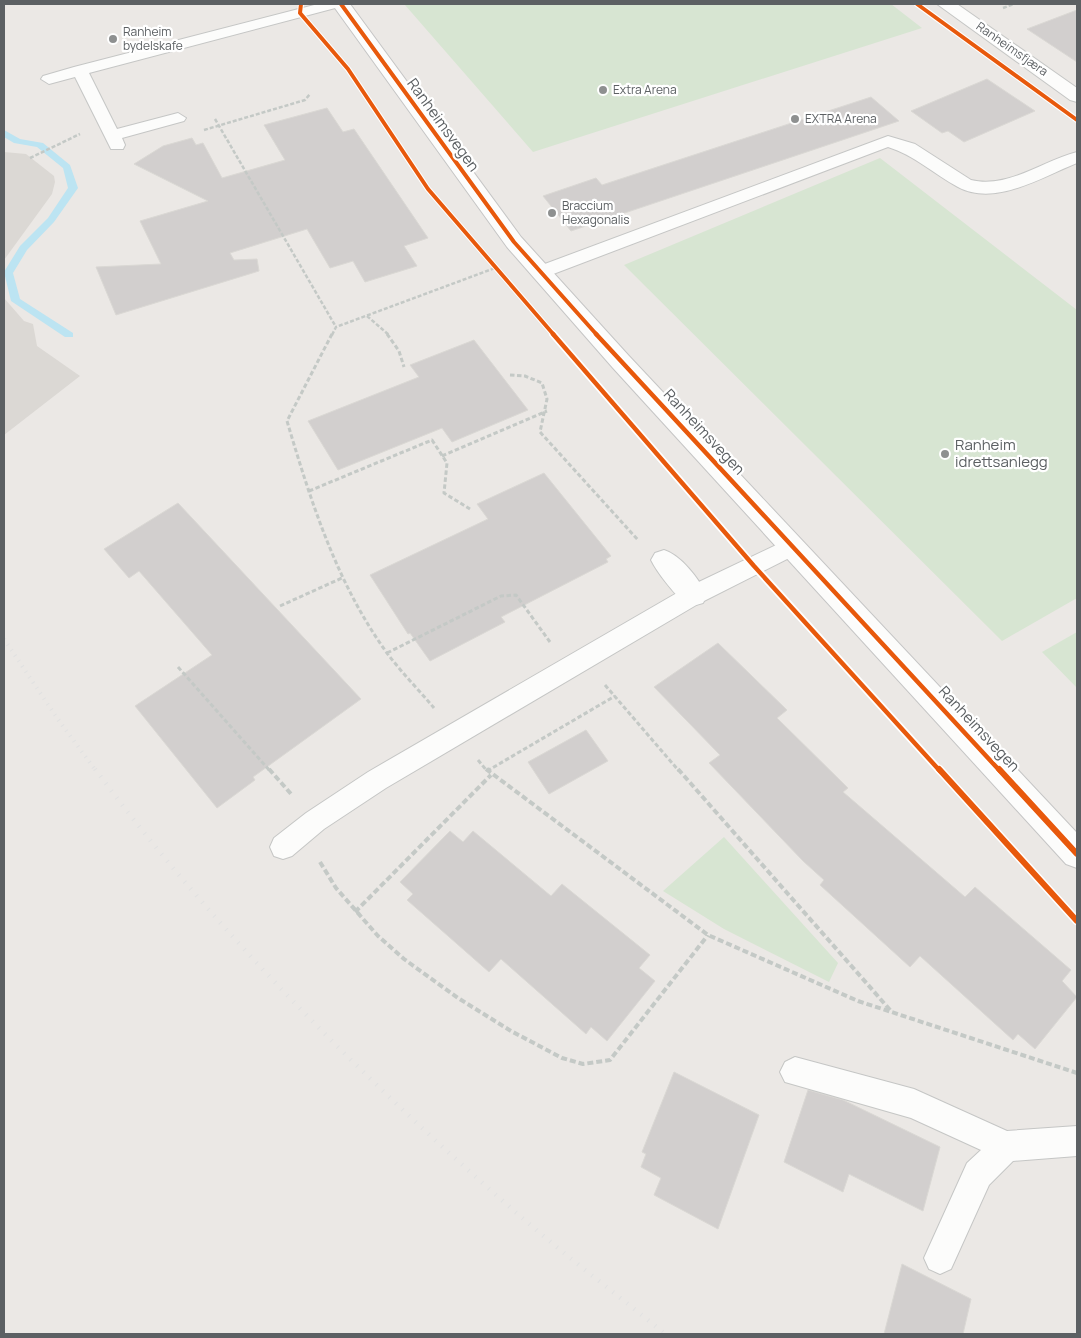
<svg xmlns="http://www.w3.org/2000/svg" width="1081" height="1338" font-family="Manrope,sans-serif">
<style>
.education{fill:#dbd8d4}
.green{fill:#d7e5d2}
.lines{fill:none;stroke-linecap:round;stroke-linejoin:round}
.stream{fill:#bce4f2;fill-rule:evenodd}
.building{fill:#d2cfce;stroke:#dad8d4}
.lane-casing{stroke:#c5c6c5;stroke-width:2}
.street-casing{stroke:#c5c6c5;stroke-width:2}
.secondary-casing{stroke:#c5c5c5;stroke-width:2}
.path-far2{stroke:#c4c9c6;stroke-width:2.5;stroke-dasharray:4 2;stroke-linecap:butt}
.path-far1{stroke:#c4c9c6;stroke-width:3;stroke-dasharray:4.5 2.5;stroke-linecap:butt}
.path{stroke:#c4c9c6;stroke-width:4;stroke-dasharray:6 3;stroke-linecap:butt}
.lane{fill:#fcfcfb;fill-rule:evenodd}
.street{fill:#fcfcfb;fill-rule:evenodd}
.secondary{fill:#fcfcfb;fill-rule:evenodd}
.rail-far1{stroke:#e1e1e1;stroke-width:4;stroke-dasharray:1 5.5;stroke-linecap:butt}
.rail{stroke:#e1e1e1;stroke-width:4.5;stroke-dasharray:1 8;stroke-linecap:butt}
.cycleway-far2-casing{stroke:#fff;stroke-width:6}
.cycleway-far1-casing{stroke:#fff;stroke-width:8}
.cycleway-casing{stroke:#fff;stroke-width:9}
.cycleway-far2{stroke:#e8590c;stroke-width:4}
.cycleway-far1{stroke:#e8590c;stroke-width:4.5}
.cycleway{stroke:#e8590c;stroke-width:6}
.poi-dot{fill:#8e9090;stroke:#fff;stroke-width:2}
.labels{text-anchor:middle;stroke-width:4.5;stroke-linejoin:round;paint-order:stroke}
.far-poi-label{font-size:12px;fill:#5c6063;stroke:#fff;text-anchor:start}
.far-street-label{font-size:12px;fill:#5c6063;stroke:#fff}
.street-label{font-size:15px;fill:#5c6063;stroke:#fff}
.poi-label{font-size:15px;fill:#5c6063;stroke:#fff;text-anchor:start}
</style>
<rect width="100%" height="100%" fill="#ebe8e5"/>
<path class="education" d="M 4,152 L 26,154 L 54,176 L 55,182 L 52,194 L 4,260 Z
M 4,298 L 24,321 L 33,324 L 37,346 L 80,376 L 4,435 Z"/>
<path class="green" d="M 891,4 L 922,28 L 533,152 L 405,5 Z
M 880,158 L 1077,310 L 1077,598 L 1002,641 L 624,265 Z
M 1077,632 L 1077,688 L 1042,652 Z
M 724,837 L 838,963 L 829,982 L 724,929 L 663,891 Z"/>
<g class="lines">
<path class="stream" d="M 4,130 L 20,139 L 43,143 L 70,165 L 78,188 L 54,222 L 27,250 L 13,273 L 20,299 L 73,333 L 73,337 L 65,337 L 11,301 L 4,272 L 20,246 L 48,218 L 68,188 L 63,168 L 37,147 L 14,143 L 4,137 Z"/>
</g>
<path class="building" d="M 1077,10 L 1077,62 L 1027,29 Z
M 987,79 L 1035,111 L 964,142 L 948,131 L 942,133 L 911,111 Z
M 871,97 L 899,121 L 571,231 L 543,196 L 596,178 L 602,185 Z
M 327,108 L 343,132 L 354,129 L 428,238 L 404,246 L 417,266 L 365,282 L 353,261 L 330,268 L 307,229 L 230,253 L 234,260 L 257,259 L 259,271 L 116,315 L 96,267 L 161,264 L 140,221 L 208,201 L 134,164 L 163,146 L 192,138 L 196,145 L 203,143 L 222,178 L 285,160 L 264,125 Z
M 474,340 L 528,410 L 452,442 L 442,428 L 338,470 L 308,421 L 419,377 L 410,365 Z
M 544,473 L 611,556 L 606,559 L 608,562 L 501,617 L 505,622 L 430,661 L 410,633 L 408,634 L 370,575 L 488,519 L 477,504 Z
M 178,503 L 361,699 L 253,777 L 255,780 L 217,808 L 135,706 L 212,655 L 139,571 L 129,578 L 104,549 Z
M 718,643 L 787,710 L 777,718 L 848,788 L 843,792 L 965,897 L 975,887 L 1071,970 L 1062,981 L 1077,997 L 1035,1049 L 1018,1034 L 1013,1040 L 920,956 L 910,967 L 820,885 L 824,880 L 803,861 L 709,763 L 720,755 L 654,687 Z
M 586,730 L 608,761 L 549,794 L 528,762 Z
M 450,831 L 463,842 L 473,831 L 551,896 L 562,884 L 650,955 L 639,968 L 655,981 L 607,1041 L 591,1027 L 586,1034 L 501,959 L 489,972 L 407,900 L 413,894 L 400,882 Z
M 674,1072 L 759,1115 L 718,1229 L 654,1195 L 661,1178 L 641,1167 L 646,1154 L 642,1152 Z
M 808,1090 L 843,1100 L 940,1147 L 923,1211 L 849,1174 L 843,1192 L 784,1162 Z
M 902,1264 L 971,1299 L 963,1334 L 884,1334 Z"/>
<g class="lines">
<defs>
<path id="lane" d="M 318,4 L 341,4 L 339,7 L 89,73 L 117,129 L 178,113 L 186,118 L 184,121 L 122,138 L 125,145 L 123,149 L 111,149 L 75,77 L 49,84 L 41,79 L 43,76 L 74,67 Z
M 888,136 L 915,144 L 971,180 C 1008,189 1042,161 1077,152 L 1077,163 C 1042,177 995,207 958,187 C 934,174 914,155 888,147 L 548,276 L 541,278 L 534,276 L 532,272 L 534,268 Z
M 793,537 L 801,540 L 804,546 L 801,552 L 698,604 L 386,788 L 324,829 L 292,856 L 283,859 L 274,856 L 270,847 L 274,838 L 306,813 L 368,772 L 682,590 Z
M 795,1057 L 914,1089 L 1007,1131 L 1077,1126 L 1077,1156 L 1013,1161 L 989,1185 L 951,1269 L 940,1274 L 929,1269 L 924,1258 L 967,1163 L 981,1150 L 911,1118 L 785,1082 L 780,1072 L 785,1062 Z"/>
<path id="street" d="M 937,4 L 957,4 L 1077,88 L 1077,102 L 1070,100 Z
M 664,550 C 681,555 699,579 707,595 L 703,603 C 697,605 690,607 684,602 C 674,594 657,572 651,560 L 655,553 Z"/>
<path id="secondary" d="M 332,4 L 350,4 L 521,237 L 629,356 L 1077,833 L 1077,868 L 1066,864 L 613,368 L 507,247 Z"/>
</defs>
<use href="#lane" class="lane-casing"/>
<use href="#street" class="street-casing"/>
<use href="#secondary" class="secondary-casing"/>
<path class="path-far2" d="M 1003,8 L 1014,4
M 215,119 L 336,327
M 204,130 L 305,100 L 310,94
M 30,158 L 80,134
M 367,316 L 389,335
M 332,335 L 336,327 L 495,268"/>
<path class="path-far1" d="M 332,334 L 287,421 C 311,502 337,584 387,653 C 401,672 419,690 434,708
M 387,334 L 399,351 L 404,367
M 510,375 L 525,376 L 542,383 L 547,399 L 540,432 L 638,540
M 442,456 L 547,411
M 309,491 L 432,440 L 447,463 L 444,493 L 470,509
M 280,606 L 342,578
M 387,653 L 501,596 L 516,595 L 550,642
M 178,667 L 270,771
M 605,685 L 679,771
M 478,760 L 487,771
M 487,771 L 615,696"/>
<path class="path" d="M 269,769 L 292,795
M 486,769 L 708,935 L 858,1001 L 1077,1073
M 678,769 L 891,1011
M 487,771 L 490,769
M 320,862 L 336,888 L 378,936 L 404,959 L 458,998 L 511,1031 L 562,1058 L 583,1064 L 610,1060 L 708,935
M 355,912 L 491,775"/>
<use href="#lane" class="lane"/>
<use href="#street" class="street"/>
<use href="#secondary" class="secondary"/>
<path class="rail-far1" d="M 4,639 L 57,718 L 96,771"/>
<path class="rail" d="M 95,769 C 217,934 372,1088 527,1222 C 572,1261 619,1296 665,1334"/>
<defs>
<path id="cycleway-far2" d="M 301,4 L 300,13 L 348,69 L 428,189 L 554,335
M 341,4 L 514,242 L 597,335
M 917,4 L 1077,120"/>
<path id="cycleway-far1" d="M 553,334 L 754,566 L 940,771
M 596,334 L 1000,771"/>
<path id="cycleway" d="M 939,769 L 1077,921
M 999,769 L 1077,854"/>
</defs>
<use href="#cycleway-far2" class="cycleway-far2-casing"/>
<use href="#cycleway-far1" class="cycleway-far1-casing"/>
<use href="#cycleway" class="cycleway-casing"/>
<use href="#cycleway-far2" class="cycleway-far2"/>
<use href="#cycleway-far1" class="cycleway-far1"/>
<use href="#cycleway" class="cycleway"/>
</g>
<g class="poi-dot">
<circle cx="113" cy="39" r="5"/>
<circle cx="603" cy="90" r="5"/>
<circle cx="795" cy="119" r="5"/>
<circle cx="552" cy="213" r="5"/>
<circle cx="945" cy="454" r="5"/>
</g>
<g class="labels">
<g class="far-poi-label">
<text x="123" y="36">Ranheim<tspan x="123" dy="14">bydelskafe</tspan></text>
<text x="613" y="94">Extra Arena</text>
<text x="805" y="123">EXTRA Arena</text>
<text x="562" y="210">Braccium<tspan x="562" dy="14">Hexagonalis</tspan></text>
</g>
<g class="far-street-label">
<text transform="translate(1012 49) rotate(35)" y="4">Ranheimsfjæra</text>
</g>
<g class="street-label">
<text transform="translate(443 125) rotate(54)" y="5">Ranheimsvegen</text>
<text transform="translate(704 432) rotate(47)" y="5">Ranheimsvegen</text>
<text transform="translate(979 729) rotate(47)" y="5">Ranheimsvegen</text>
</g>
<g class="poi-label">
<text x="955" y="450">Ranheim<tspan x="955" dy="17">idrettsanlegg</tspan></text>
</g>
</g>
<rect width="1081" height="1338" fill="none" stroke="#5c6063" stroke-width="10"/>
</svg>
